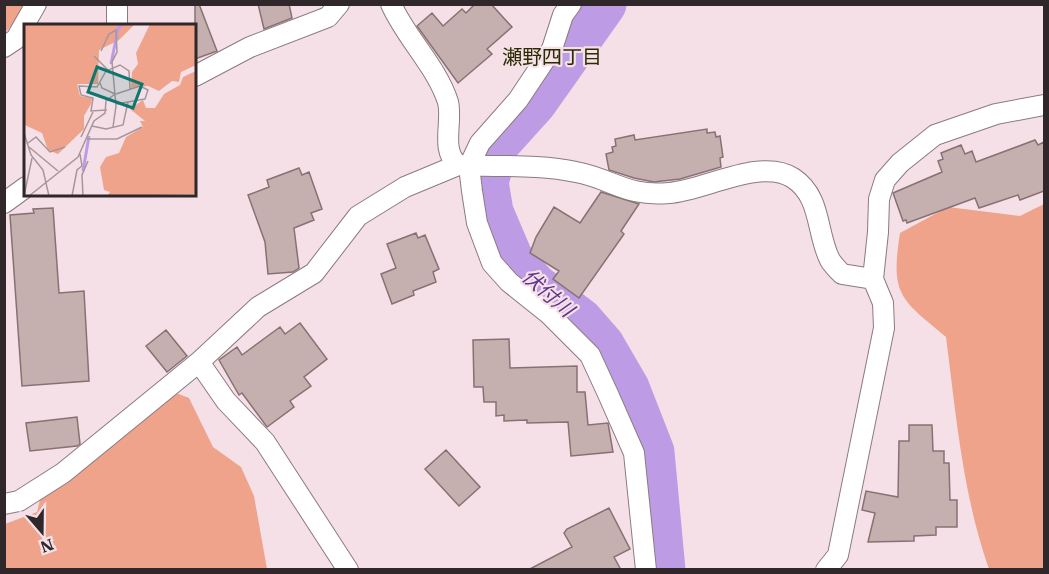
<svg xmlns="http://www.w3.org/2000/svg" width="1049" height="574" font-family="'IBM Plex Serif','Noto Sans JP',serif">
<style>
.green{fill:#eea38a}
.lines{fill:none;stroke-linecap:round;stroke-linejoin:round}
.river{stroke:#be9ce5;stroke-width:45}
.building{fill:#c5afaf;stroke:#867273;stroke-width:1.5}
.street-casing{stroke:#8c7a81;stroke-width:22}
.street{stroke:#fff;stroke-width:20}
.labels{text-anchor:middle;stroke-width:4.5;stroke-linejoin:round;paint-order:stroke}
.neighbourhood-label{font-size:20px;fill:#2b2b01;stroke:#f5e0e8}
.water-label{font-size:20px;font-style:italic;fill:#603489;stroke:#f5e0e8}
.inset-river{fill:none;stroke:#be9ce5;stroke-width:3}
.inset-road{fill:none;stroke:#a6969c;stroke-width:1.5}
.view{fill:#0f766e;fill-opacity:0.15;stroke:#0f766e;stroke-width:3}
.inset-edge{fill:none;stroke:#2f272a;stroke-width:3}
</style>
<rect width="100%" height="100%" fill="#f5e0e8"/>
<path class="green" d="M 5,5 L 23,5 L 17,19 L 5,33 Z
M 1044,204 L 1044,569 L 989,569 C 963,496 956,415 946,337 C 901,299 890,296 900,233 L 948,207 L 1020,216 Z
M 163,388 L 189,398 L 213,447 L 241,467 L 254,496 L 267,569 L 5,570 L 5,524 L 37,512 L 44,483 Z"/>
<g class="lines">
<path class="river" d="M 604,4 L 534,103 L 497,144 L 486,182 L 491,212 L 511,259 L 535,286 L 581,321 L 602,345 L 627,388 L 652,452 L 663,570"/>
</g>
<path class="building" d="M 195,4 L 199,4 L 217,51 L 195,59 Z
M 258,4 L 289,4 L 292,18 L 264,29 Z
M 475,4 L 491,4 L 512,27 L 487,49 L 492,54 L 458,83 L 417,26 L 432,13 L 443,26 L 462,9 L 466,13 Z
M 707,129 L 707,133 L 715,132 L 716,137 L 720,136 L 723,157 L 720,158 L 721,167 L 680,179 L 654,182 L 634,178 L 609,170 L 606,154 L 613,152 L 612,147 L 616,146 L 615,139 L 634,135 L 635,140 Z
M 1035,140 L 1038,145 L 1044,142 L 1044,191 L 1020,200 L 1018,195 L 979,208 L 975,198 L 907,223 L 906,220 L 903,221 L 893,193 L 942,172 L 938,161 L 943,159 L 941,153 L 961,145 L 965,154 L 972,151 L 976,162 Z
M 299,168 L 302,175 L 309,172 L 322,209 L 311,213 L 314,220 L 294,228 L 299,268 L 293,272 L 268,274 L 265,242 L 248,195 L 269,187 L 267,180 Z
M 601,192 L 639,204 L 621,231 L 624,234 L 579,298 L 553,279 L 559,271 L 530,253 L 536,237 L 554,207 L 580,223 Z
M 53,208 L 59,293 L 84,291 L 89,381 L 22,386 L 10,215 L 34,213 L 33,209 Z
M 416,233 L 418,238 L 425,235 L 439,269 L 433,272 L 436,282 L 413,291 L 414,295 L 392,304 L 381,274 L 396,268 L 387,244 Z
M 300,323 L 327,359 L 304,377 L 311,386 L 290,401 L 294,407 L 267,427 L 242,393 L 239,395 L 219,360 L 237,347 L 242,355 L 280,327 L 285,334 Z
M 166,330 L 187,356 L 167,372 L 146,346 Z
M 509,339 L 510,368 L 577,366 L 577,392 L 585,392 L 588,425 L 608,423 L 613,452 L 571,456 L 568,422 L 527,423 L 527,420 L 504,421 L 504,415 L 496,416 L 496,402 L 484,402 L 483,387 L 474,387 L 473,340 Z
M 77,417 L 80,444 L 77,446 L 30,451 L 26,423 Z
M 909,425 L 932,425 L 933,451 L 944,451 L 944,463 L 949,463 L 950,500 L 957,500 L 957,527 L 936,527 L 936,535 L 914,536 L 914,541 L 868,542 L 875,513 L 862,510 L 866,491 L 898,497 L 899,441 L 909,441 Z
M 446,450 L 480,487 L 459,506 L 425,469 Z
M 609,508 L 630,549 L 614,557 L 621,570 L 528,570 L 572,547 L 564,533 L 567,529 Z"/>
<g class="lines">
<defs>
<path id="street" d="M 117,4 L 117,26
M 391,4 C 406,38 437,67 448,102 C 453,122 440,150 458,165 C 496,167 539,164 576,172 C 613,179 626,197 669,193 C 703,191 761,157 793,178 C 822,197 816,233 830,260 C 833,265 838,270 842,274 L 873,279
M 571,4 L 563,15 L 552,49 L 518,100 L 480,143 L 469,166 L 472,191 L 477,223 L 492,263 L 509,282 L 549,314 L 590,355 L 608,394 L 634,453 L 646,570
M 4,47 L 16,39 L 36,4
M 195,76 L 250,47 L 328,17 L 339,4
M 4,203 L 26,187
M 199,362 L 226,401 L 265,442 L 348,570
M 4,504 L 19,501 L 63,473 L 199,362 L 258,307 L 314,273 L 358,216 L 405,187 L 458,165
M 826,570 L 838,555 L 884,328 L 883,303 L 873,279 L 878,232 L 879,199 L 885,180 L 900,163 L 935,135 L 996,114 L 1044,105"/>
</defs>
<use href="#street" class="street-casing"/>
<use href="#street" class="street"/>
</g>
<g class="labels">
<g class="neighbourhood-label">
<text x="552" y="64">瀬野四丁目</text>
</g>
<g class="water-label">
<text transform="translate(548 293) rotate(41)" y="7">伏付川</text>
</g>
</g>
<g transform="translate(24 24)">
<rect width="172" height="172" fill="#f5e0e8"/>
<path d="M 0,0 L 111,0 L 95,16 L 75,26 L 74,60 L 53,60 L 56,72 L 68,74 L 67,80 L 60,92 L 60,105 L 34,130 L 24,126 L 18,109 L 1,101 ZM 126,0 L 172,0 L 172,41 L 157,48 L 155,58 L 148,57 L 135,67 L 124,62 L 107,64 L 108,48 L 114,40 L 112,29 ZM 172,47 L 172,170 L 83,172 L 86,168 L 80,166 L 76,143 L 82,133 L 95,129 L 102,113 L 119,103 L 116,97 L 121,97 L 106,85 L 119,76 L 122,84 L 131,84 L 140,70 L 156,61 L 159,53 Z" fill="#eea38a"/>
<path class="inset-river" d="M 87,40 L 94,5 L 98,0M 59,147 L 65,112"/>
<path class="inset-road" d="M 77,27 L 85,10 L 92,6 L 93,28 L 88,38 L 92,82 L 89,103M 70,32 L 84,46M 76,59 L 78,64 L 91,70M 92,70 L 116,62 L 124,66 L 121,75 L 92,80M 83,86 L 67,87 L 69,74 L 57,71 L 55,62 L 73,63 L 82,47 L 96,41 L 105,47 L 106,65M 68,102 L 82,105 L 99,101 L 104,78M 0,109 L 7,131 L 19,146 L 25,172M 57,113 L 69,88M 63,115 L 93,115 L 118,103M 4,119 L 12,113 L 26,128 L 41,123M 5,123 L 34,147M 0,172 L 8,134M 5,172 L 54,133 L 70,97 L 81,89 L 82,77 L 91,70M 48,172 L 53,146 L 58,142 L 56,130M 59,172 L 58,151 L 64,137"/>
<path class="view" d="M 73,43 L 118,60 L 109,84 L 64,68 Z"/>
<rect width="172" height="172" class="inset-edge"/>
</g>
<rect width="1049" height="574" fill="none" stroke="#2f272a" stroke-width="12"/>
<g transform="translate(42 532) rotate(160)" stroke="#f5e0e8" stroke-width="4.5" paint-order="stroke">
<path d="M0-4.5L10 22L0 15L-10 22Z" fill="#2f272a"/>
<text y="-9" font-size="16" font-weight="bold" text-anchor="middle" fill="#2f272a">N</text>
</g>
</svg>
